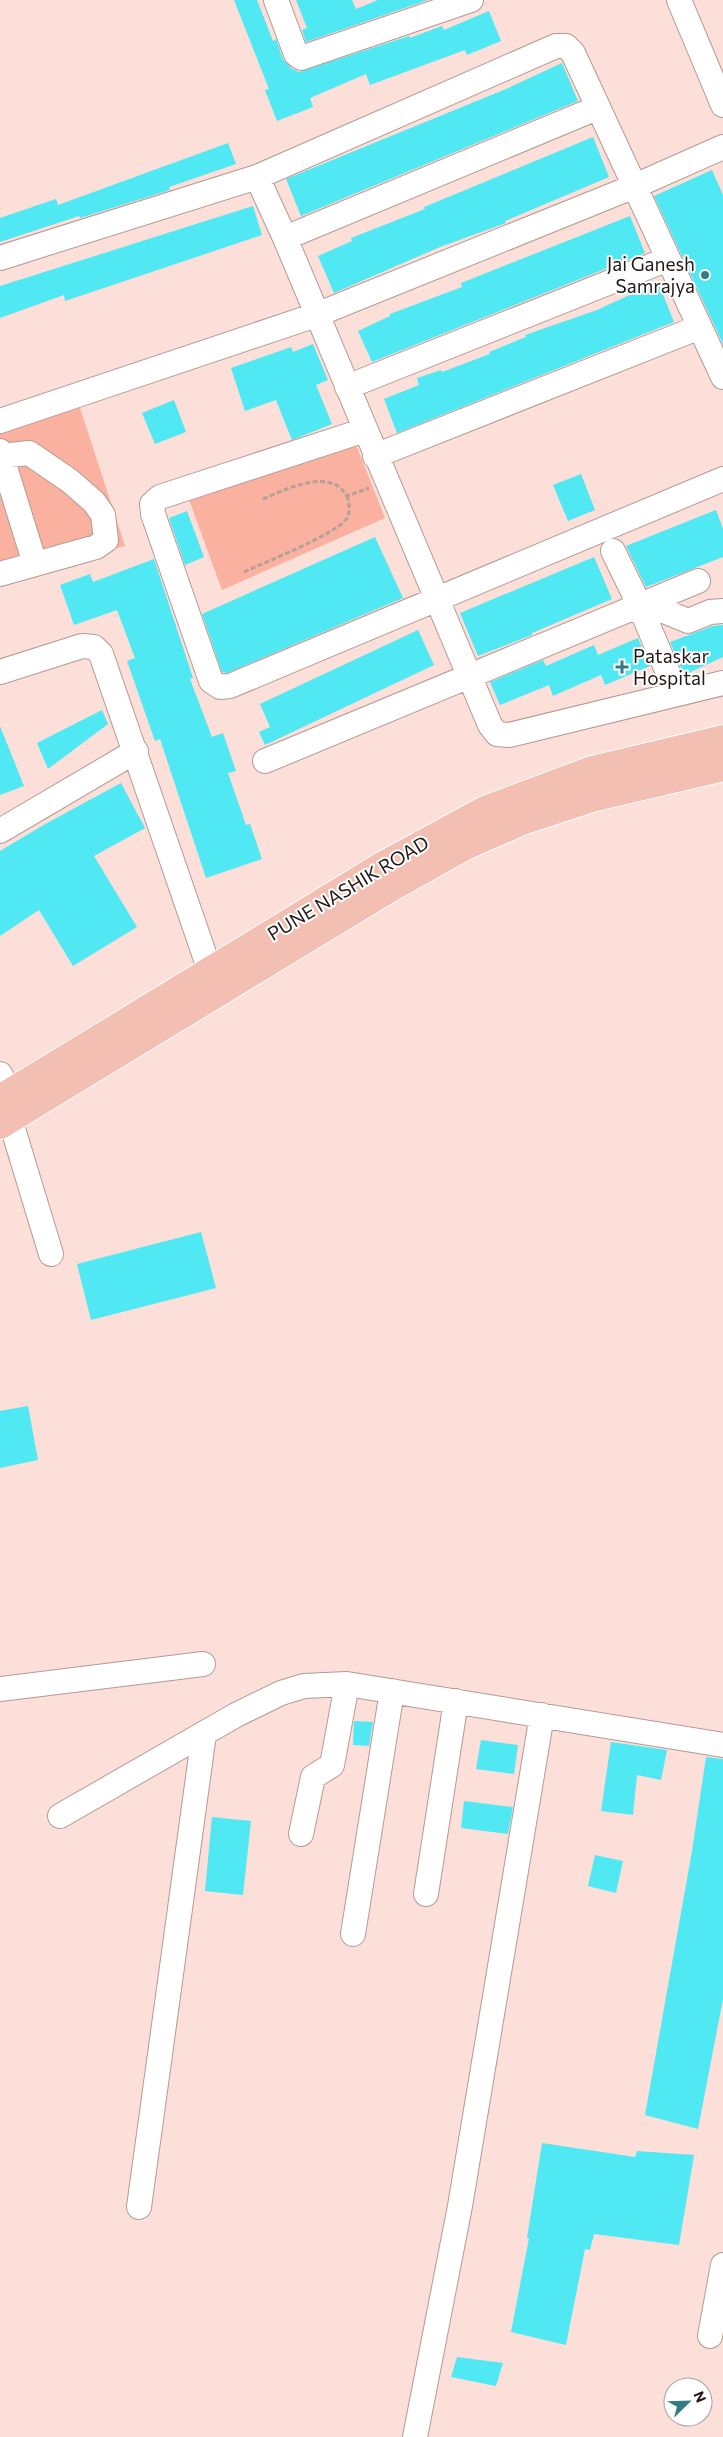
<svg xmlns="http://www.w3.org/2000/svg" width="723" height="2437" font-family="Commissioner,sans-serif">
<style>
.green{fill:#fab19f}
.building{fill:#4fe8f3}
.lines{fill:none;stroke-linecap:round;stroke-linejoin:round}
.minor-casing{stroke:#b49a93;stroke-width:26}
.highway-casing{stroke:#fff;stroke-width:30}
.path{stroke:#b59f9a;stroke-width:3;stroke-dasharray:5 2.5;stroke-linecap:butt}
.minor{stroke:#fff;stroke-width:24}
.highway{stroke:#f2bfb2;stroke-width:28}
.poi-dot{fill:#347c82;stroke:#fff;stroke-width:2}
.labels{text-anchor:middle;stroke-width:4;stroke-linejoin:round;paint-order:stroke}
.poi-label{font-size:19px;fill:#221816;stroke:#fff;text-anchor:end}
.street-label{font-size:19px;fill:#221816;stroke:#fff}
</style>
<rect width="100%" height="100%" fill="#fbdfd8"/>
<path class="green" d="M 80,408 L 125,546 L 0,578 L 0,433 Z
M 355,442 L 385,518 L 222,590 L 188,497 Z"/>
<path class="building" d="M 234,0 L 257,0 L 273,41 L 276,39 L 283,59 L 292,69 L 299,72 L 409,36 L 410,38 L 442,26 L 444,30 L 489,11 L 501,41 L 467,55 L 465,50 L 370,85 L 366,74 L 310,98 L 313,107 L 277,121 L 265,90 L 269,89 Z
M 296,0 L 352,0 L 356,9 L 378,0 L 428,0 L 306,42 L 302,30 L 307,28 Z
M 562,63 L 578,101 L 301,216 L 286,179 L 506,89 Z
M 593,137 L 609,177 L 505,221 L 506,223 L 440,247 L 334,293 L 318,256 L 352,241 L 351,238 L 425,209 L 424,207 Z
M 228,143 L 236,164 L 169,187 L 170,190 L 80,218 L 79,216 L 0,242 L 0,218 L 56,199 L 58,205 Z
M 712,170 L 723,195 L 723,344 L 654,196 Z
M 253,206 L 262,235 L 65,301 L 64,295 L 0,318 L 0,286 Z
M 630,216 L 645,253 L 372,362 L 358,331 L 390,316 L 390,314 L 462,287 L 461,283 Z
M 658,282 L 674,322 L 397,433 L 384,399 L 419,385 L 417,378 L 441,370 L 442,372 L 490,354 L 489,352 L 526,337 L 525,335 L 597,310 Z
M 313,344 L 328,380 L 316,385 L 332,424 L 292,440 L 276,400 L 245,411 L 231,368 L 291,347 L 293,352 Z
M 174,400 L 186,432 L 155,444 L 142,413 Z
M 581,474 L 595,510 L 568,521 L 553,485 Z
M 716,510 L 723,529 L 723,557 L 646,587 L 626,546 Z
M 187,511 L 204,557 L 185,565 L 169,518 Z
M 375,537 L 403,598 L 227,673 L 222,672 L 202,614 Z
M 594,557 L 612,599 L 532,633 L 532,635 L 478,656 L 460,613 Z
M 154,559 L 193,678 L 190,679 L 212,737 L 223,733 L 236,771 L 228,773 L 246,825 L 250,824 L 262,859 L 206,878 L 160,739 L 155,741 L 127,661 L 135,658 L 117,610 L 74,625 L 60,585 L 90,574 L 93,582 Z
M 723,625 L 723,657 L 684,675 L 670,642 L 713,626 Z
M 418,630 L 434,665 L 265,745 L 259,732 L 270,727 L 260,704 Z
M 638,638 L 650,666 L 605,685 L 601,675 L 553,696 L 549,685 L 500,705 L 490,682 L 543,660 L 546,666 L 594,645 L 598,655 Z
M 102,710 L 108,724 L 48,769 L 37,743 Z
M 0,726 L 24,786 L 0,795 Z
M 121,783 L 145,828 L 94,856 L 137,927 L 73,966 L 39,910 L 0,936 L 0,851 L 47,823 Z
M 201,1232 L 216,1288 L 91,1320 L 77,1264 Z
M 28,1406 L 38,1460 L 0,1468 L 0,1411 Z
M 354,1721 L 373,1722 L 369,1746 L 353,1745 Z
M 481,1740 L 518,1745 L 514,1774 L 476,1769 Z
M 611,1742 L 667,1750 L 661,1780 L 637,1775 L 633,1815 L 601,1811 Z
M 706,1757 L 723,1759 L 723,1999 L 698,2129 L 645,2115 L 692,1851 Z
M 464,1801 L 513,1807 L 508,1834 L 461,1828 Z
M 212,1817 L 251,1821 L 243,1895 L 205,1891 Z
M 595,1855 L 623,1861 L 616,1893 L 588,1886 Z
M 542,2143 L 635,2157 L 637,2151 L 694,2155 L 679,2245 L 594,2234 L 590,2250 L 585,2249 L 566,2345 L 511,2332 L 529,2238 L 527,2238 Z
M 457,2357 L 503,2363 L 496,2386 L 451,2377 Z"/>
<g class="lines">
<defs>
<path id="minor" d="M 276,0 L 296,54 L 301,58 L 471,0
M 679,0 L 723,105
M 285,238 L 597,108
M 0,258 L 257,177
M 723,377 L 573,53 L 566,46 L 556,46 L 257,177 L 285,238 L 490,725 L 497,734 L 509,735 L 723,683
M 347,387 L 668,259
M 0,421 L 316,315 L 635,186 L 723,147
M 365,430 L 160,497 L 152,504 L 153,514 L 211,681 L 220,687 L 230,686 L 723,479
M 0,451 L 35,564
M 0,456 L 29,453 L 70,481 L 94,502 L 103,515 L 106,540 L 96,547 L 0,574
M 375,456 L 700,327
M 613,551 L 639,604 L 677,694
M 643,615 L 659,609 L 688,621 L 710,612 L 723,611
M 0,672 L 82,646 L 94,647 L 101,654 L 210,971
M 265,761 L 698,581
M 0,831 L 136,751
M 0,1074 L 10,1092
M 10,1119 L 51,1254
M 0,1689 L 203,1664
M 60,1816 L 236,1715 L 281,1693 L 304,1686 L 347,1684 L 723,1745
M 301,1834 L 313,1777 L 332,1765 L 347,1684
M 426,1894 L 456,1701
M 353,1934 L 392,1691
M 139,2207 L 204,1734
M 710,2336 L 723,2265
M 415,2437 L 460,2206 L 542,1715"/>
<path id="highway" d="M 0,1099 L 382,866 L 485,810 L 592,770 L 723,739
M 0,1125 L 390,888 L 465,846 L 522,821 L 595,797 L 723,767"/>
</defs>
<use href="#minor" class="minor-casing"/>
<use href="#highway" class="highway-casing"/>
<path class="path" d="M 263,499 C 287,489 330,467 347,496 L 369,488
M 244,572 C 263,563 339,533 347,518 C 351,510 349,504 347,496"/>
<use href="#minor" class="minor"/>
<use href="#highway" class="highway"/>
</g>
<g class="poi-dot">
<circle cx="705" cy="275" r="5"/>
<path d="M619.5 659.5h5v5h5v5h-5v5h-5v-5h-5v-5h5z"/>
</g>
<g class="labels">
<g class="poi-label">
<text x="695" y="271">Jai Ganesh<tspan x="695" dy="22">Samrajya</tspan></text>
<text x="633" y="663" text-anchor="start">Pataskar<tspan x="633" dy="22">Hospital</tspan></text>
</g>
<g class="street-label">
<text transform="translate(348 888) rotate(-31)" y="7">PUNE NASHIK ROAD</text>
</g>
</g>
<g transform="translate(688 2402) rotate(67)"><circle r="24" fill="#ffffff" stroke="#a7a3a2"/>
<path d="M0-4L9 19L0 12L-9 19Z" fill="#347c82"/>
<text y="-8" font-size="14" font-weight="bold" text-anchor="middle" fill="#221816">N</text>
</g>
</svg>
